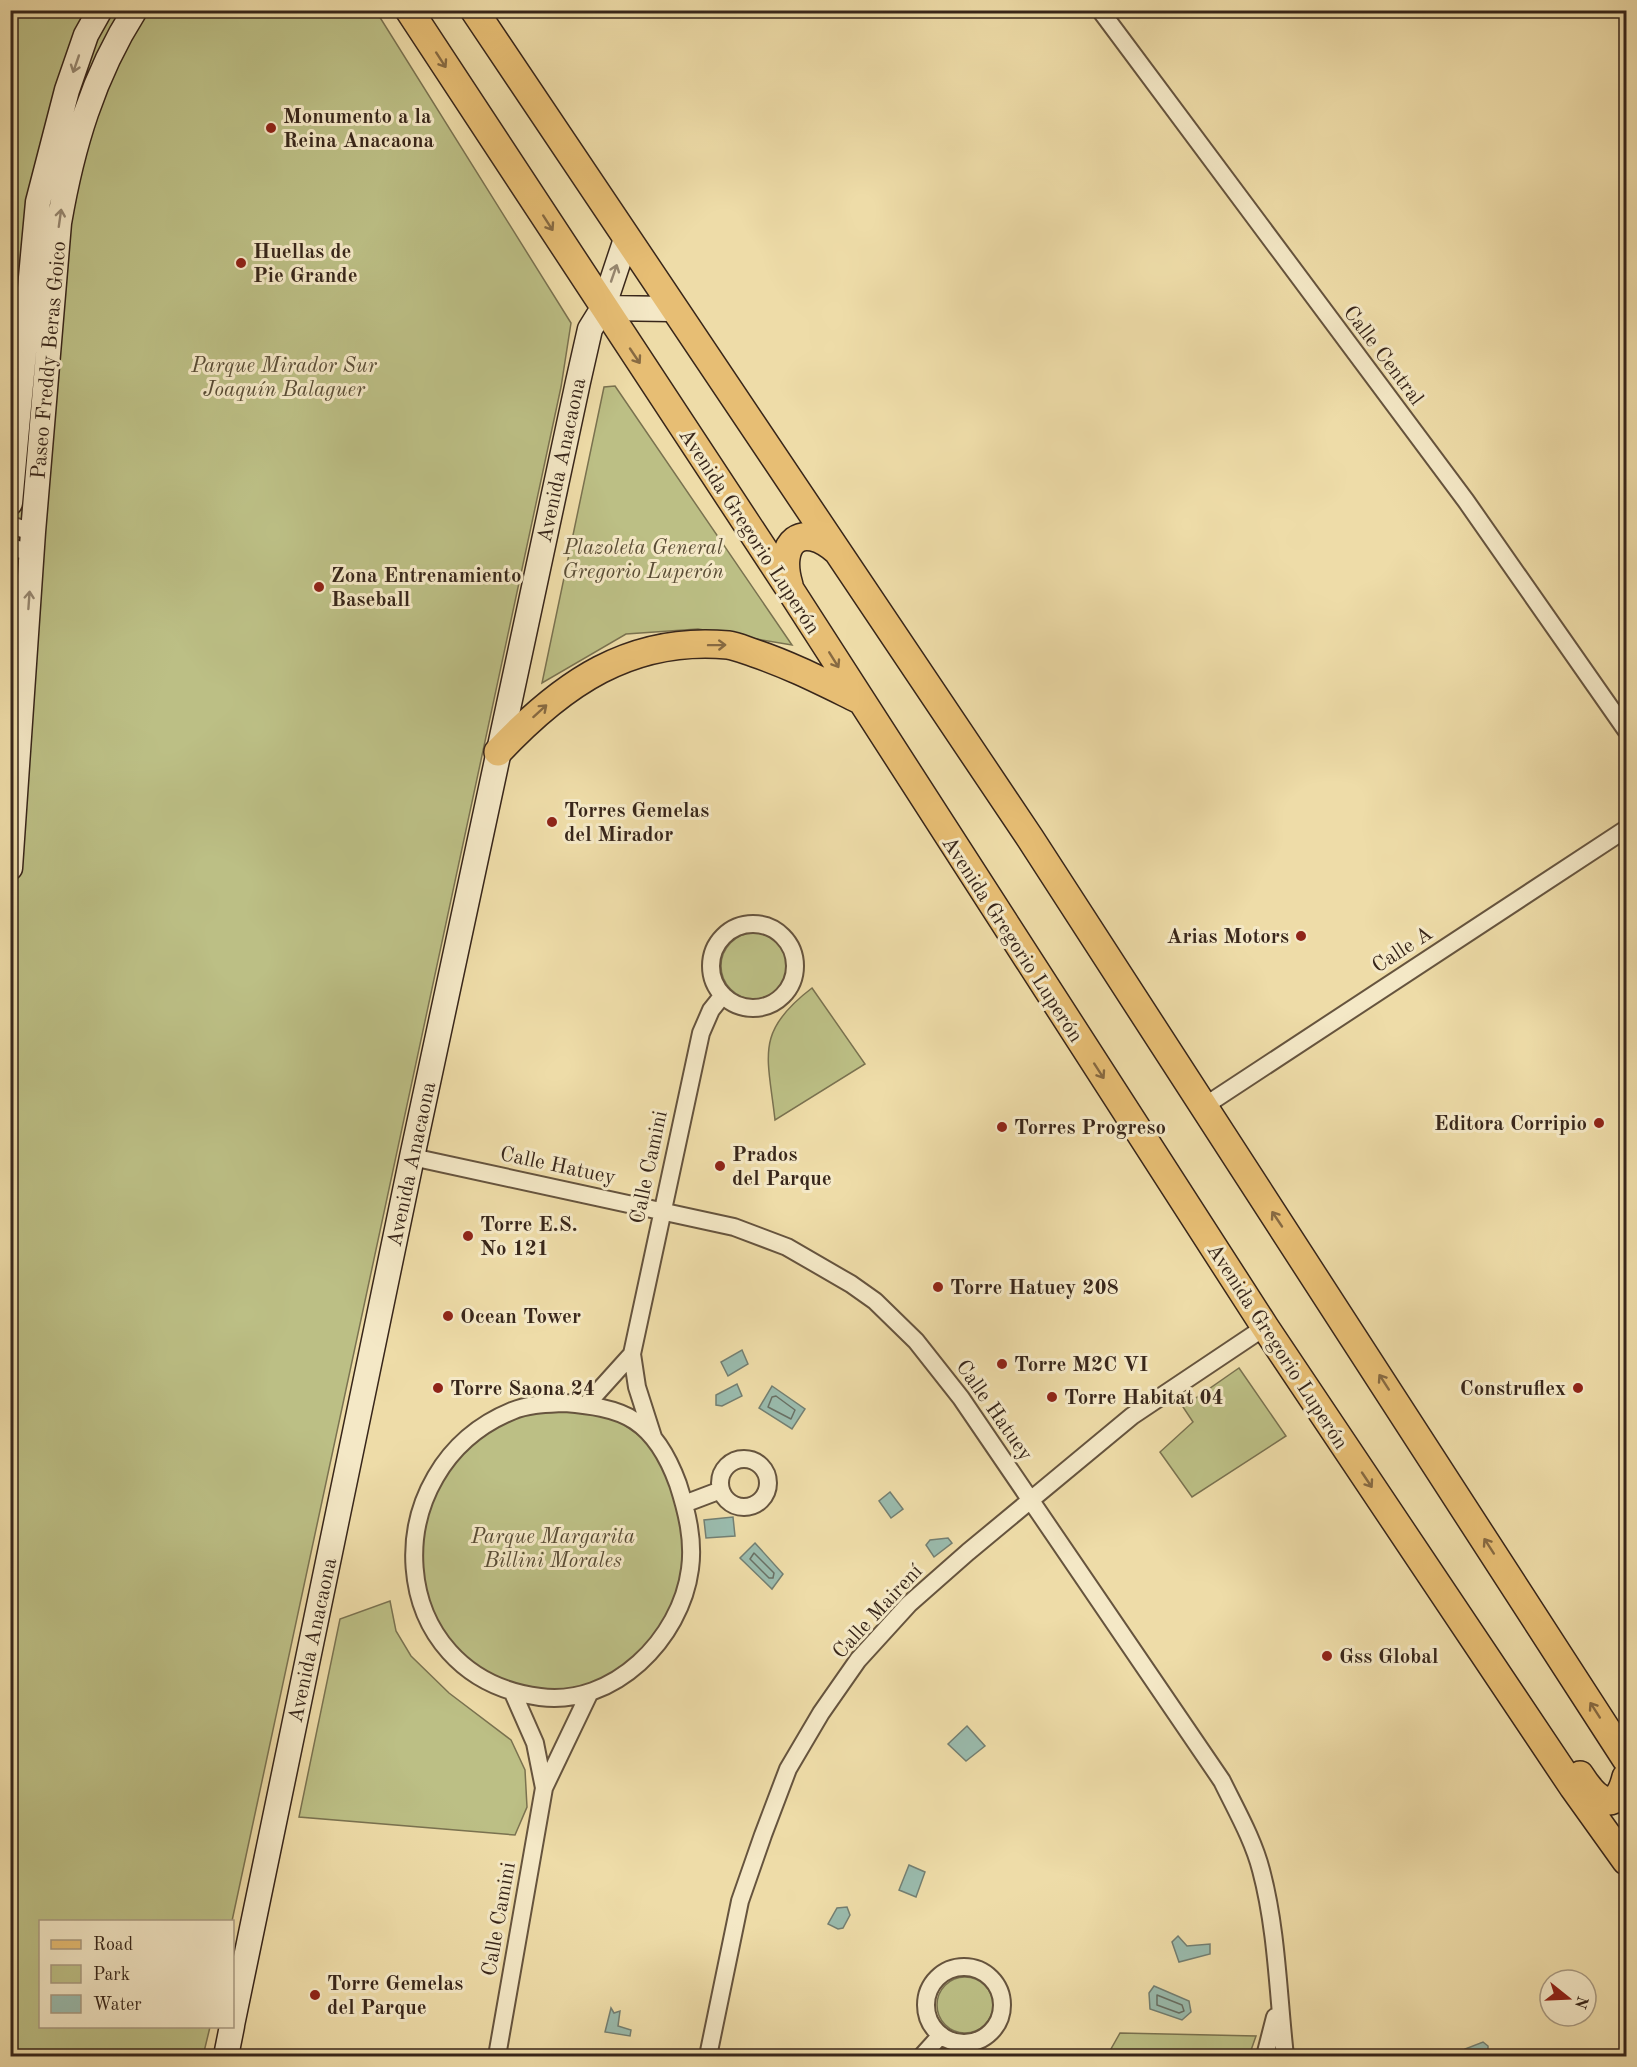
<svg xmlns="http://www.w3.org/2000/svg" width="1637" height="2067" font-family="'Old Standard TT',serif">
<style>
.green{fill:#bcbf85;stroke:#7a7250;stroke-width:1.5}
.water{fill:#9abbad;stroke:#737f72;stroke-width:1.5}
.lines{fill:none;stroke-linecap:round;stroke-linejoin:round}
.shore{stroke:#697064;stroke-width:1.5}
.street-casing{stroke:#66543e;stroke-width:20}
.secondary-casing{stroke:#38261a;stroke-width:27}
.primary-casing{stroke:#38261a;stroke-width:30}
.street{stroke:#f4e8c6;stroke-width:16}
.secondary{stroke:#f4e8c6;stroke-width:24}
.primary{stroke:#e7be74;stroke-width:27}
.oneway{stroke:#876a42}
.oneway2{stroke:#968770}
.poi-dot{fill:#8f2418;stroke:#f4e8c6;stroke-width:2}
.labels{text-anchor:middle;stroke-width:6;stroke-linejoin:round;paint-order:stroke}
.poi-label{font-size:21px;font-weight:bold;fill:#38261a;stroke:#f4e8c6;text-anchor:start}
.street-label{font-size:21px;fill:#38261a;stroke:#f4e8c6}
.park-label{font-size:21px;font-style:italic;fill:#594c35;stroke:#f4e8c6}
</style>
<rect width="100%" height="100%" fill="#eedca8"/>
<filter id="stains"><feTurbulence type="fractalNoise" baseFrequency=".00333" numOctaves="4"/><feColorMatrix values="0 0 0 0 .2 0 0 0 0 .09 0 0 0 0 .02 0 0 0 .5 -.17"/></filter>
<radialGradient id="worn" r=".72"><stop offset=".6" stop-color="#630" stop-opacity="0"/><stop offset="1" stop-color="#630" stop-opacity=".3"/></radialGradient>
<path class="green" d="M 11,11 L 376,11 L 571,323 L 561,387 L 232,1921 L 40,1922 L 40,2026 L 210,2027 L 203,2056 L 11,2056 Z
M 615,386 L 792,645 L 698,629 L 626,634 L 542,683 L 604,387 Z
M721 966a33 33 0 1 1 66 0a33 33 0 1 1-66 0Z
M 812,988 L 865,1064 L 775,1120 C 768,1056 754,1032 812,988 Z
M 1239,1368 L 1286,1436 L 1192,1497 L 1160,1452 L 1193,1422 L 1183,1407 Z
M 544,1409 L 611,1416 L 650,1443 L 673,1486 L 684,1531 L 683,1578 L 665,1620 L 637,1658 L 599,1682 L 576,1690 L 526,1688 L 501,1681 L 461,1658 L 424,1600 L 418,1557 L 430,1497 L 467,1446 L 502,1423 Z
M 390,1601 L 396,1631 L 411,1656 L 449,1693 L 511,1740 L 525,1770 L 527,1807 L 515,1835 L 299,1817 L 340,1619 Z
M937 2005a28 28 0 1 1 56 0a28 28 0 1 1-56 0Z
M 1120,2033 L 1256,2036 L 1249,2056 L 1107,2056 Z"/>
<path class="water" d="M 742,1350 L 748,1364 L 728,1376 L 721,1362 Z
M 737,1384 L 742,1396 L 722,1406 L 716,1405 L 716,1395 Z
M 772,1386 L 805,1409 L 792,1429 L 759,1408 Z
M 890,1492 L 903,1509 L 891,1518 L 879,1501 Z
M 733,1517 L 735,1536 L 706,1538 L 704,1520 Z
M 948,1538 L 952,1543 L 934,1557 L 926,1545 L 930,1540 Z
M 755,1543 L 783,1574 L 772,1589 L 740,1558 Z
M 967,1726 L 985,1746 L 966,1761 L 948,1744 Z
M 909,1865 L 925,1872 L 916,1897 L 899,1890 Z
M 847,1907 L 850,1915 L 843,1928 L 838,1929 L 828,1924 L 837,1908 Z
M 1178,1936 L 1187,1946 L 1210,1944 L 1210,1954 L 1179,1962 L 1172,1942 Z
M 1154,1986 L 1189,2001 L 1191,2012 L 1182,2020 L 1150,2009 L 1149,1993 Z
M 611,2008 L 614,2013 L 620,2011 L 618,2026 L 631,2030 L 630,2036 L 605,2032 Z
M 1483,2042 L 1488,2046 L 1488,2056 L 1465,2056 L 1465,2049 Z"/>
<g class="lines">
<path class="shore" d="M 776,1396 L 795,1410 L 791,1419 L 768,1407 L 772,1397 Z
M 754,1553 L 774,1573 L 773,1578 L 769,1578 L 750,1559 Z
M 1157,1995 L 1182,2005 L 1184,2011 L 1179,2013 L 1157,2005 Z"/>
<defs>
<path id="street" d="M 1100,10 L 1466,501 L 1626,730
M 10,525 L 33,532
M 10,547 L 33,553
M711 966a42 42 0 1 1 84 0a42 42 0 1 1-84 0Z
M 1203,1107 L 1626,829
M 412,1157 L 734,1227 L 787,1247 L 851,1284 L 875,1301 L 916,1341 L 961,1398 L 1222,1781 C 1236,1810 1253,1839 1261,1870 C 1277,1930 1278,1994 1285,2056
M 565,1403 C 588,1405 616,1408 635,1421 C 656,1435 670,1462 678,1484 C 687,1512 694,1540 690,1569 C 681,1639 613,1707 540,1697 C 382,1677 373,1468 512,1411 C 529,1404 547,1404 565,1403 Z
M 586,1405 L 632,1354
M 653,1437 L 637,1387 L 632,1354 L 701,1033 L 711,1010 L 723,995
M720 1483a24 24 0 1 1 48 0a24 24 0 1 1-48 0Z
M 684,1504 L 721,1490
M 513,1693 L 535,1743 L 544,1788
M926 2005a38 38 0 1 1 76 0a38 38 0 1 1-76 0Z
M 497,2056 L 544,1788 L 589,1694
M 708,2056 L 740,1901 L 763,1835 L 788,1769 L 821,1713 L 858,1660 L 909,1604 L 968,1552 L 1132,1416 L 1265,1327
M 922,2056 L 941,2035
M 1265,2056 L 1275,2017"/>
<path id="secondary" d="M 603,308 L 672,309
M 10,503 L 38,202 L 67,90 L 86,35 L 100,10
M 10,868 L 33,532 L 59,223 C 72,147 93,76 135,10
M 232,2025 L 412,1157 L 578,382 L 590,329 L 603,308 L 626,239
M 226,2056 L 232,2026"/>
<path id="primary" d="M 409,10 L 791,591 L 1265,1327 L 1573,1787 L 1626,1861
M 474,10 L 1030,838 L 1626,1759
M 789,585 C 776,542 802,520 837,551
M 498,752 C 562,684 630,636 728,645 C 736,646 745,650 754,653 C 790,665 823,682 858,699
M 1580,1775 C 1596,1800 1616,1817 1626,1777"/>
</defs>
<use href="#street" class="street-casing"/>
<use href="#secondary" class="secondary-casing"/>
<use href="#primary" class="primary-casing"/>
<use href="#street" class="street"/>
<use href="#secondary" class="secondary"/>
<use href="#primary" class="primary"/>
</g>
<defs><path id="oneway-shaft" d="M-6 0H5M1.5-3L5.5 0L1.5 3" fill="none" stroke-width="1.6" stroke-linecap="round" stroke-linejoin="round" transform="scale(1.5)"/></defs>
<g class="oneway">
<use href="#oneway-shaft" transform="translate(441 60) rotate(57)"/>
<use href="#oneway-shaft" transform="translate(548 223) rotate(57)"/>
<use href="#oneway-shaft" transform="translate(635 356) rotate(56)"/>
<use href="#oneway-shaft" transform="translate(717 645) rotate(-1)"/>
<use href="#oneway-shaft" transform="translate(834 660) rotate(58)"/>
<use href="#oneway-shaft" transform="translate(540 711) rotate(-42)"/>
<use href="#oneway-shaft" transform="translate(1099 1071) rotate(57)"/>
<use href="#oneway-shaft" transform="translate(1277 1219) rotate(-124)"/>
<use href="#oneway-shaft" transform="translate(1384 1382) rotate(-123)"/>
<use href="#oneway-shaft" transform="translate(1367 1480) rotate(56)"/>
<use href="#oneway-shaft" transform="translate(1489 1546) rotate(-123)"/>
<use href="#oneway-shaft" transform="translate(1595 1710) rotate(-123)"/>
</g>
<g class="oneway2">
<use href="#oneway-shaft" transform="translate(76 64) rotate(109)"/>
<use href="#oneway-shaft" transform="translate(60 218) rotate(-82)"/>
<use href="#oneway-shaft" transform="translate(614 273) rotate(-71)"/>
<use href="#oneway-shaft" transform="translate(29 600) rotate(-86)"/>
</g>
<g class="poi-dot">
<circle cx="271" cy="128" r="6"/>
<circle cx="241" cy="263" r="6"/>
<circle cx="319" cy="587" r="6"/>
<circle cx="552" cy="822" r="6"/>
<circle cx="1301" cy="936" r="6"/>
<circle cx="1599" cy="1123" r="6"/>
<circle cx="1002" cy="1127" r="6"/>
<circle cx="720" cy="1166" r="6"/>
<circle cx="468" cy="1236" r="6"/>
<circle cx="938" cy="1287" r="6"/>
<circle cx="448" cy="1316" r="6"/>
<circle cx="1002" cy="1364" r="6"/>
<circle cx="438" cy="1388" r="6"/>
<circle cx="1578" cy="1388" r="6"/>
<circle cx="1052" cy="1397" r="6"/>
<circle cx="1327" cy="1656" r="6"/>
<circle cx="315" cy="1995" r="6"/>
</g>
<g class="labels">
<g class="poi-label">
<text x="283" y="123">Monumento a la<tspan x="283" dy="24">Reina Anacaona</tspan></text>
<text x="253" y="258">Huellas de<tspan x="253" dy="24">Pie Grande</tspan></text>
<text x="331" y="582">Zona Entrenamiento<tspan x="331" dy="24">Baseball</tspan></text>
<text x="564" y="817">Torres Gemelas<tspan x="564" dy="24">del Mirador</tspan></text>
<text x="1289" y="943" text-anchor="end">Arias Motors</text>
<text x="1587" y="1130" text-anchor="end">Editora Corripio</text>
<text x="1014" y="1134">Torres Progreso</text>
<text x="732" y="1161">Prados<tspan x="732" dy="24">del Parque</tspan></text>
<text x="480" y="1231">Torre E.S.<tspan x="480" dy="24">No 121</tspan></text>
<text x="950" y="1294">Torre Hatuey 208</text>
<text x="460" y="1323">Ocean Tower</text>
<text x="1014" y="1371">Torre M2C VI</text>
<text x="450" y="1395">Torre Saona 24</text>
<text x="1566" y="1395" text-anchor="end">Construflex</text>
<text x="1064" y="1404">Torre Habitat 04</text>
<text x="1339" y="1663">Gss Global</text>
<text x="327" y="1990">Torre Gemelas<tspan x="327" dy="24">del Parque</tspan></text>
</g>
<g class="street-label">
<text transform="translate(1384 355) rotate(53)" y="7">Calle Central</text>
<text transform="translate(48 360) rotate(-85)" y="7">Paseo Freddy Beras Goico</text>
<text transform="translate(561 460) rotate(-78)" y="7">Avenida Anacaona</text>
<text transform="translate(750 531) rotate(57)" y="7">Avenida Gregorio Luperón</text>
<text transform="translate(1013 939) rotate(57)" y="7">Avenida Gregorio Luperón</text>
<text transform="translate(1402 949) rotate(-33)" y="7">Calle A</text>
<text transform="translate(411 1164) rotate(-78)" y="7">Avenida Anacaona</text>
<text transform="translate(558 1165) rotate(12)" y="7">Calle Hatuey</text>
<text transform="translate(648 1167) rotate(-78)" y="7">Calle Camini</text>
<text transform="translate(1278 1346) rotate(57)" y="7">Avenida Gregorio Luperón</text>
<text transform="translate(995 1410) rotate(55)" y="7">Calle Hatuey</text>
<text transform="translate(877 1611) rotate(-47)" y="7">Calle Mairení</text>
<text transform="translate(312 1640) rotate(-78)" y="7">Avenida Anacaona</text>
<text transform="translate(498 1919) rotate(-80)" y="7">Calle Camini</text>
</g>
<g class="park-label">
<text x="284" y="372">Parque Mirador Sur<tspan x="284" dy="24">Joaquín Balaguer</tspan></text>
<text x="643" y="554">Plazoleta General<tspan x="643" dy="24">Gregorio Luperón</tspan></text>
<text x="553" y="1543">Parque Margarita<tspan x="553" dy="24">Billini Morales</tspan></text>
</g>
</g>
<rect width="1637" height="2067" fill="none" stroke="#eedca8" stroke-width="36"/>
<rect x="12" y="12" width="1613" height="2043" fill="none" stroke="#38261a" stroke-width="3"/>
<rect x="18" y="18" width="1601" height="2031" fill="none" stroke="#38261a" stroke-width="1.5"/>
<rect x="39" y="1920" width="195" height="108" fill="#f4e8c6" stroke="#a99a81" stroke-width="1.5"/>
<rect x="51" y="1940" width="30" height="9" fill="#e7be74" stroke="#a99a81" stroke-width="1.5"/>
<text x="93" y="1950" font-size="18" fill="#38261a">Road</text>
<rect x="51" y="1965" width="30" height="18" fill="#bcbf85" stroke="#a99a81" stroke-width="1.5"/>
<text x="93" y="1980" font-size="18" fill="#38261a">Park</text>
<rect x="51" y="1995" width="30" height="18" fill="#9abbad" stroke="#a99a81" stroke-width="1.5"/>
<text x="93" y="2010" font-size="18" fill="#38261a">Water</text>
<g transform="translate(1568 1998) rotate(108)"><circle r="28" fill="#f4e8c6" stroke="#a99a81" stroke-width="1.5"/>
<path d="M0-4.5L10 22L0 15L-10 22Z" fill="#8f2418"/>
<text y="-9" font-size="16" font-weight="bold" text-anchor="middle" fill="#38261a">N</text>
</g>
<rect width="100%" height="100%" filter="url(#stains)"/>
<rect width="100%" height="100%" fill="url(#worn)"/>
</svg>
